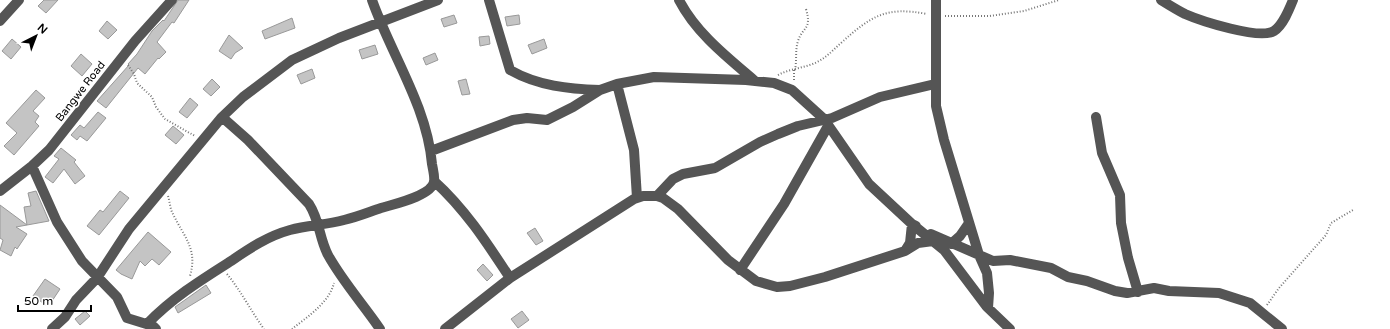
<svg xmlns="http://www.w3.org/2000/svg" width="1390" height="329" font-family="'Varela Round',sans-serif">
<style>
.building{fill:#c4c4c4;stroke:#999}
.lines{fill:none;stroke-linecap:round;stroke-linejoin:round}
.path{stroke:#777;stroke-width:2;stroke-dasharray:1 2;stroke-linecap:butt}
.minor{stroke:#555;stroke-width:10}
.labels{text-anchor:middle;stroke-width:3.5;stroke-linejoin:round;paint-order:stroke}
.street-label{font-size:11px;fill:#000;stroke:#fff}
</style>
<rect width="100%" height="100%" fill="#fff"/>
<path class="building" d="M 44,0 L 58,0 L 46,13 L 38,6 Z
M 178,0 L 189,0 L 174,23 L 172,22 L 157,42 L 166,52 L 159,59 L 158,58 L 145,74 L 138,68 L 106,108 L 97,101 L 129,65 L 128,64 L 137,54 L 152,31 L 163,20 L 164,21 Z
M 454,15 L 457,23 L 444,27 L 441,19 Z
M 519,15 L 520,24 L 507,26 L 505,17 Z
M 292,18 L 295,28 L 265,39 L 262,31 Z
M 107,21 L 117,30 L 108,39 L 99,31 Z
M 229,35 L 243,48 L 235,53 L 231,59 L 219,51 Z
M 489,36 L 490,44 L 480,46 L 479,37 Z
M 12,39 L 21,47 L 11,59 L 2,51 Z
M 544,39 L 547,48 L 532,54 L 528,45 Z
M 375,45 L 378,54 L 362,59 L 359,50 Z
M 435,53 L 438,60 L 426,65 L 423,58 Z
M 81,54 L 92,64 L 82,76 L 71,66 Z
M 312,69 L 315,78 L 301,84 L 297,75 Z
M 212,79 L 220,87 L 211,96 L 203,89 Z
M 466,79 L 470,94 L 462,95 L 458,81 Z
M 36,90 L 45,98 L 33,111 L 39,116 L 35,122 L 39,126 L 14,155 L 4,146 L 17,133 L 6,123 Z
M 190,98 L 198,105 L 187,118 L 179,112 Z
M 98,112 L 106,118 L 87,141 L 80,136 L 77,140 L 71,135 L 80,125 L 84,128 Z
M 173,126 L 184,135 L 176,144 L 165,135 Z
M 61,148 L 76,160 L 74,162 L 85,176 L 75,184 L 64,169 L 53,183 L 45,177 L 59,159 L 54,156 Z
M 36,191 L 49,221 L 16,227 L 27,234 L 17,249 L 15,247 L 11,256 L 0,250 L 3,240 L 0,238 L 0,205 L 27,225 L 24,207 L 31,206 L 28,193 Z
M 120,191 L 129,198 L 99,235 L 87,226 L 100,210 L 103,212 Z
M 535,228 L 543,241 L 536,245 L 527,233 Z
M 148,232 L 171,252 L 159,265 L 152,259 L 145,266 L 140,261 L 132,279 L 121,274 L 116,270 Z
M 483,264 L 493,275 L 487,281 L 477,270 Z
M 45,279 L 60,289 L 50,304 L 48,302 L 46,305 L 33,296 Z
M 206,285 L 211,293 L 178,313 L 175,307 Z
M 85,311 L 90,316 L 80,325 L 75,319 Z
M 522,311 L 529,320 L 518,328 L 511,319 Z"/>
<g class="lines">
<path class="path" d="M 945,16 L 990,16 L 1024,11 L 1059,0
M 128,65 L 134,74 L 137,83 L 152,97 L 156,107 L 165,119 L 195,136
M 794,70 L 794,81
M 795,70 C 797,60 795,50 798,41 C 803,26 812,30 806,9
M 778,75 C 791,68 807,68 819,61 C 828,56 834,49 841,43 C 871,16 886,6 927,14
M 168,196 C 170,202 170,209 173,214 C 184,237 198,249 190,276
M 227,274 C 241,291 251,311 264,329
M 1267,305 L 1279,288 L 1326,235 L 1331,223 L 1353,210
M 292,329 C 307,317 329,303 334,283"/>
<path class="minor" d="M 489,0 L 510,70 C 538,86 569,89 600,90
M 679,0 C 696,33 727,57 755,81
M 936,0 L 936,106 L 944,140 L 979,255 L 987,273 L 989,293 L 988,308
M 1161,0 C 1169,5 1177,10 1185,14 C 1201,21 1260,40 1274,31 C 1283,25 1289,10 1293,0
M 0,21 L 19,0
M 617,84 L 634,150 L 637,198
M 222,117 L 248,140 L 309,204 C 320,221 319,238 328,255 C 343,282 363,304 380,329
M 1096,117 L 1102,153 L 1120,195 L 1121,223 L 1128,258 L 1138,292
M 431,151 L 513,120 L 527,118 L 547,120 L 573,107 L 600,90 L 617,84 L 654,77 L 746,80 L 774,83 L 792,90 L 824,119 L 869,184 L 912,224 L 944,250 L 987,307 L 1010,329
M 32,166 L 57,222 L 82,261 L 117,297 L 127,318 L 153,326 L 156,329
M 434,181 C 465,209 487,243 510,278
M 0,191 L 32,166 L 49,150 L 135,41 L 172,0
M 657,196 L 673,179 L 683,174 L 715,168 L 760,142 L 778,134 L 798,126 L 832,118 L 880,97 L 935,84
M 931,234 L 993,261 L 1010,260 L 1051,268 L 1068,277 L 1087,281 L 1115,291 L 1127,293 L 1154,288 L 1169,291 L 1219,293 L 1250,303 L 1282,329
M 951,244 L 960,236 L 969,223
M 905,251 L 910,243 L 912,224 L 916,226
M 740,270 L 784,204 L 828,126
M 147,324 C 172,298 201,280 231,261 C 250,248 268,236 290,230 C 308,225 326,225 344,220 C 357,217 369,212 381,208 C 394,204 431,196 434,182 C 435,177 433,170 432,164 C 427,106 391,54 372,0
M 52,329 L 65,317 L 76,300 L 97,278 L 129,229 L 222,117 L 243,97 L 292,60 L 339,38 L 438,0
M 445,329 L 510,278 L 634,199 L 643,196 L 657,196 L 663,198 L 678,209 L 728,260 L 756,281 L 777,287 L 790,286 L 825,277 L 905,251 L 918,243 L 933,241"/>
</g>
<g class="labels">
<g class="street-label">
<text transform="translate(80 91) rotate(-52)" y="4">Bangwe Road</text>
</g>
</g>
<g transform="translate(36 36) rotate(42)" stroke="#ffffff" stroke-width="3" paint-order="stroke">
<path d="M0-3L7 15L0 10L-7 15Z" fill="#000000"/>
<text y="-6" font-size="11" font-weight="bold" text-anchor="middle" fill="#000000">N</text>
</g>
<path d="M18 305v6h73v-6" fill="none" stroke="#000000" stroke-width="2"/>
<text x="24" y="305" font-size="12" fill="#000000" stroke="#ffffff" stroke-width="3" paint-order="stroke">50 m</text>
</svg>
